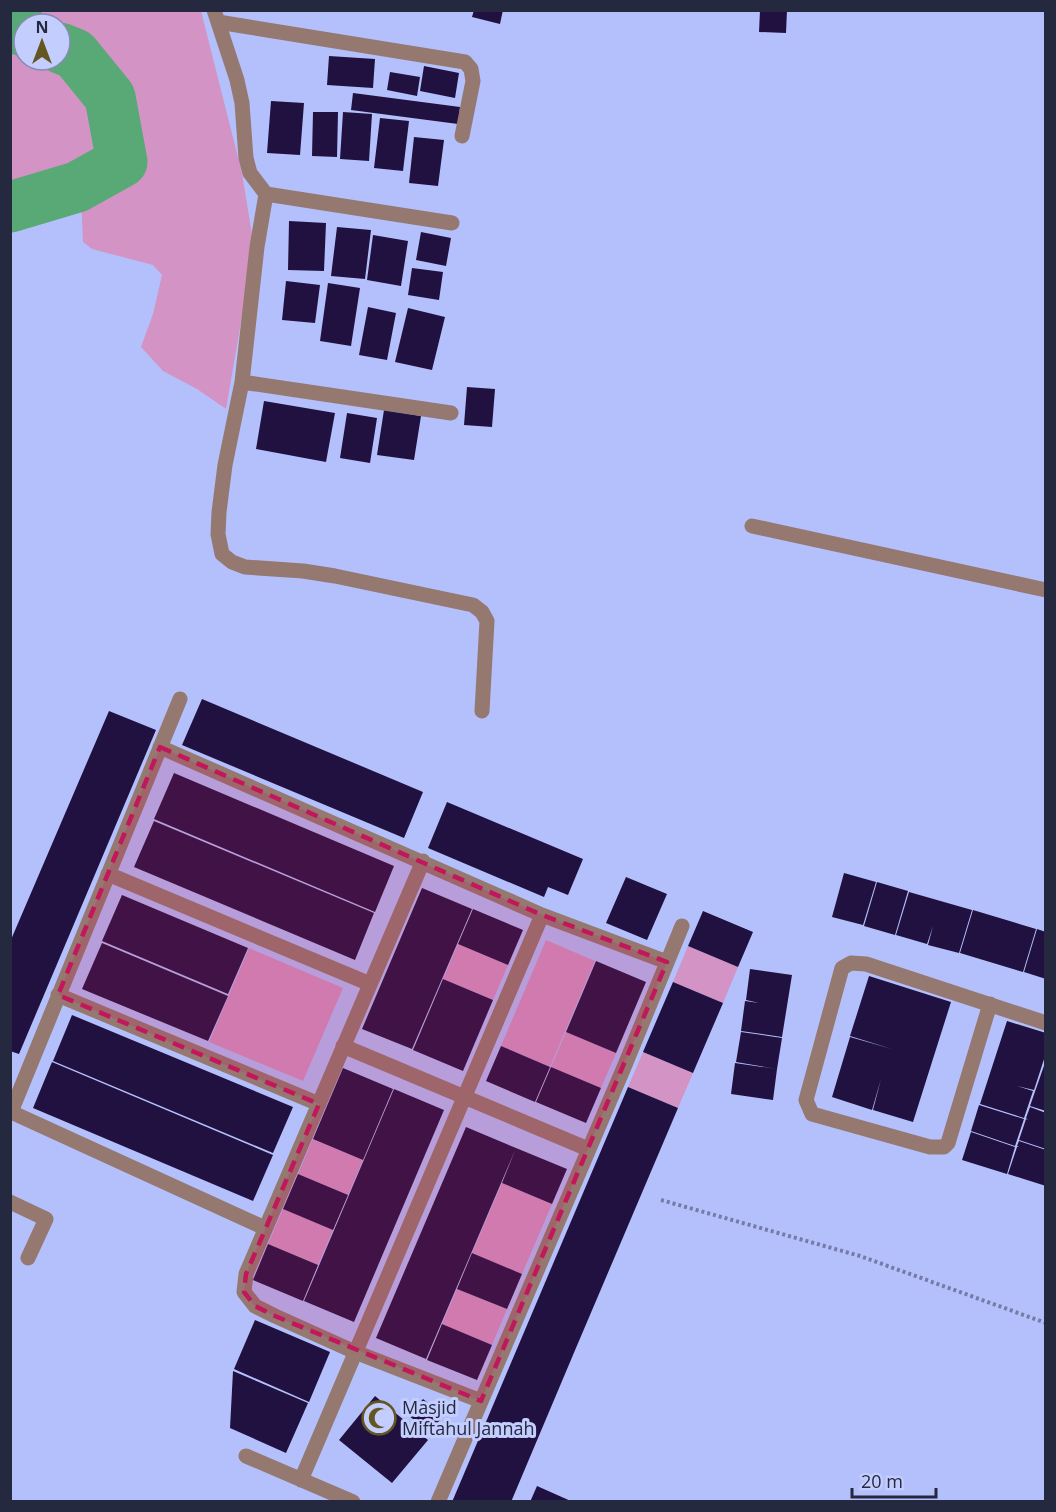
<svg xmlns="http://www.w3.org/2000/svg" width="1056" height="1512" font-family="'Open Sans',sans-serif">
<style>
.green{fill:#d493c5}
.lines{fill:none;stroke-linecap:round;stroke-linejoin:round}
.river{stroke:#59a977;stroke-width:51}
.building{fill:#211140}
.path{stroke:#737ba6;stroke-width:4;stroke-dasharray:3 3;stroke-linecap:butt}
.minor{stroke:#957870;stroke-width:15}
.marked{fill:#c2185b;fill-opacity:0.2;stroke:#c2185b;stroke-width:4.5;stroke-dasharray:12 8;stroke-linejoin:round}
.labels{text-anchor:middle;stroke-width:6;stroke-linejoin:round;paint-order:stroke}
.poi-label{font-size:18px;fill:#252940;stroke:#c4cefe;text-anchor:start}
</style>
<rect width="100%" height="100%" fill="#b4c0fb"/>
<path class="green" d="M 11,10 L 201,11 L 242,173 L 254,247 L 226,409 L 197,389 L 163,371 L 141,347 L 153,314 L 162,275 L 153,265 L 92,249 L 83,242 L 81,196 L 134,167 L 119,92 L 81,46 L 60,36 L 60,24 L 34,24 L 11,17 Z
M 10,38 L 24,42 L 24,60 L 60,59 L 68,63 L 100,102 L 110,156 L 73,177 L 11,196 Z
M 546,940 L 595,961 L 550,1067 L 501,1046 Z
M 458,944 L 508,965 L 493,1000 L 443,979 Z
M 688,946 L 738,967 L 723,1003 L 673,982 Z
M 249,948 L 343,988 L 303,1081 L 209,1042 Z
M 566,1032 L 616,1053 L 601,1088 L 551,1067 Z
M 643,1052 L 693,1073 L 678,1108 L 628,1087 Z
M 313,1139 L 363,1160 L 348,1195 L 298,1174 Z
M 502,1183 L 552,1204 L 522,1274 L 472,1253 Z
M 283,1209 L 333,1230 L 318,1265 L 268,1244 Z
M 457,1289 L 507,1309 L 492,1345 L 442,1324 Z"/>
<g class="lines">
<path class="river" d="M 10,27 L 24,31
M 10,207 L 77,187 L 122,162 L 110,97 L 75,54 L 60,48"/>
</g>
<path class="building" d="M 474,10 L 503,10 L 500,24 L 472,17 Z
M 760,10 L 787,10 L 786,33 L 759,32 Z
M 329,56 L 375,59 L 373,88 L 327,85 Z
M 424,66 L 459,73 L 455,98 L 420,91 Z
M 390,72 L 420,77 L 417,96 L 387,90 Z
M 353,93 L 460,107 L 458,124 L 351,110 Z
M 271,101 L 304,103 L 300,155 L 267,153 Z
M 313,112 L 338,112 L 337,157 L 312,156 Z
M 343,112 L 372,114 L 369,161 L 340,159 Z
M 380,118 L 409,121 L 403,171 L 374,168 Z
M 414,137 L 444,140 L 438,186 L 409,183 Z
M 289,221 L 326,223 L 324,271 L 288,270 Z
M 337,227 L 371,230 L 365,279 L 331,276 Z
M 421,232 L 451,238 L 446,266 L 416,260 Z
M 373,235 L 408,241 L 401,286 L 367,280 Z
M 412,268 L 443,272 L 439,300 L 408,295 Z
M 286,281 L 320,285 L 315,323 L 282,320 Z
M 328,283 L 360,288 L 351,346 L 320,341 Z
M 368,307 L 396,313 L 387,360 L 359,355 Z
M 408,308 L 445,317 L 432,370 L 395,362 Z
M 467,387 L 495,389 L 492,427 L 464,425 Z
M 264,401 L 335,413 L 326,462 L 256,449 Z
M 384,410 L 421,416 L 414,460 L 377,455 Z
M 347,413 L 377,418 L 370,463 L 340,458 Z
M 202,699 L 423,792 L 404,838 L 182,745 Z
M 109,711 L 156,730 L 19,1054 L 10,1051 L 10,942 Z
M 174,773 L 394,866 L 375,912 L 154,819 Z
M 447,802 L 583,859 L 568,895 L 548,887 L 544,897 L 428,848 Z
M 154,821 L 374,913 L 355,960 L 134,867 Z
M 844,873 L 876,882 L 863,925 L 832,917 Z
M 626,877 L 667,894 L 647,940 L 606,923 Z
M 877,882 L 908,891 L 895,935 L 864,926 Z
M 422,888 L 472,909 L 412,1049 L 362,1029 Z
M 909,892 L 972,910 L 959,953 L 928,945 L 933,926 L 927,944 L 896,935 Z
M 122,895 L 248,948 L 228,994 L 102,941 Z
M 473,909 L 523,930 L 508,965 L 458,944 Z
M 973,910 L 1036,929 L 1023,972 L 960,953 Z
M 703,911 L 753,932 L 738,967 L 688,946 Z
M 1037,929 L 1046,932 L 1046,979 L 1024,972 Z
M 102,943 L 228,996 L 208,1041 L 82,989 Z
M 596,961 L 646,982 L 616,1053 L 566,1032 Z
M 750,969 L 792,975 L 782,1037 L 741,1031 L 745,1001 L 759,1003 L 746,1000 Z
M 869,976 L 951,1002 L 932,1062 L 917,1057 L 932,1062 L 913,1122 L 873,1110 L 881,1079 L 872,1110 L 832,1097 L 850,1037 L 892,1049 L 850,1036 Z
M 443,979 L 493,1000 L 463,1071 L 413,1050 Z
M 673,982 L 723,1003 L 693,1073 L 643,1052 Z
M 72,1015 L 293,1107 L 273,1153 L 53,1061 Z
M 1007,1021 L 1046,1033 L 1046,1053 L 1034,1090 L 1017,1086 L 1033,1091 L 1024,1118 L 980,1104 Z
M 741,1032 L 782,1038 L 777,1069 L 736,1062 Z
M 501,1046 L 550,1067 L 535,1102 L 486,1081 Z
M 1046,1060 L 1046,1111 L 1030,1106 Z
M 52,1062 L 273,1155 L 253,1201 L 33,1108 Z
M 735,1063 L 777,1069 L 773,1100 L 731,1094 Z
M 551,1067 L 601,1088 L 586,1123 L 536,1102 Z
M 343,1068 L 393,1089 L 363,1160 L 313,1139 Z
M 628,1087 L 678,1108 L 573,1355 L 511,1502 L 452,1502 Z
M 394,1089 L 444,1110 L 354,1322 L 304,1301 Z
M 979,1105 L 1024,1119 L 1015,1146 L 971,1131 Z
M 1030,1107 L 1046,1113 L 1046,1149 L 1019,1140 L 1026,1119 L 1028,1120 L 1026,1118 Z
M 466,1127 L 516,1148 L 426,1359 L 376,1338 Z
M 971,1132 L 1015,1147 L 1007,1174 L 962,1160 Z
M 1019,1141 L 1046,1150 L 1046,1186 L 1008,1174 L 1017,1147 L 1019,1147 L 1017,1146 Z
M 516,1148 L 567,1169 L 552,1204 L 502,1183 Z
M 298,1174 L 348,1195 L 333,1230 L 283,1209 Z
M 268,1244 L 318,1265 L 303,1301 L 253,1280 Z
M 472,1253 L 522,1274 L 507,1309 L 457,1289 Z
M 255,1320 L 330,1352 L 309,1402 L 234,1369 Z
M 442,1324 L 492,1345 L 477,1380 L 427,1360 Z
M 233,1371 L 308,1403 L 286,1453 L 230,1428 Z
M 375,1396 L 428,1440 L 392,1483 L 339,1440 Z
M 423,1399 L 444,1415 L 430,1432 L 409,1416 Z
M 537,1486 L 573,1502 L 530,1502 Z"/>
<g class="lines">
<path class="path" d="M 661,1200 L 860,1256 L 1046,1323"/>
<path class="minor" d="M 214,10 L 237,80 L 242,103 L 246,158 L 250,173 L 266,194 L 257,247 L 242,382 L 225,465 L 219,512 L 218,534 L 222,554 L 232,562 L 245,567 L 303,571 L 335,576 L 473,605 L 482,612 L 487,621 L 482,711
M 218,22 L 465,62 L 471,69 L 473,81 L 462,136
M 266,194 L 452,223
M 242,382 L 451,413
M 752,526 L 1046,590
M 180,699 L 11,1112 L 265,1228
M 160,747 L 542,915 L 667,962
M 423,861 L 246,1274 L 244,1292 L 255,1306 L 275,1316 L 355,1352 L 481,1401
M 108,874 L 370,984
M 58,995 L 319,1104
M 990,1004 L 948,1143 L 944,1147 L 930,1147 L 812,1114 L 806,1100 L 842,968 L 851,963 L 866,964 L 1046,1023
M 343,1046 L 588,1149
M 10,1202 L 46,1219 L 28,1258
M 246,1456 L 353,1502
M 301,1480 L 542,915
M 438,1502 L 625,1065 L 682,926"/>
</g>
<path class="marked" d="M 160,747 L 542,915 L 667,962 L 481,1401 L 275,1316 L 255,1306 L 244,1292 L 246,1274 L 319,1104 L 58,995 Z"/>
<defs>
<symbol id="mosque-ring" viewBox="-11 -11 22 22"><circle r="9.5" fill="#c4cefe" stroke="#645623" stroke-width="1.5"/><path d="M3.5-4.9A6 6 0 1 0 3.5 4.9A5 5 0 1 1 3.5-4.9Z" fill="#645623"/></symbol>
</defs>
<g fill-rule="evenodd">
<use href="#mosque-ring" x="360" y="1399" width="38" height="38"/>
</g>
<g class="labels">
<g class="poi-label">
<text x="402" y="1414">Masjid<tspan x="402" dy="21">Miftahul Jannah</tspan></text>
</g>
</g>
<rect width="1056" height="1512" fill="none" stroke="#252940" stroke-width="24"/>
<g transform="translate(42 42)"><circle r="28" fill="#c4cefe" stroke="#848cb2" stroke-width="1.5"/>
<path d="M0-4.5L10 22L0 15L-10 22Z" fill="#645623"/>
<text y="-9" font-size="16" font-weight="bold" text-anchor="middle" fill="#252940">N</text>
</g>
<path d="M852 1488v9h84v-9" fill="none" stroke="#252940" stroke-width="3"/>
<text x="861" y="1488" font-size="18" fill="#252940" stroke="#c4cefe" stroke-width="4.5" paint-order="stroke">20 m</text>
</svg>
